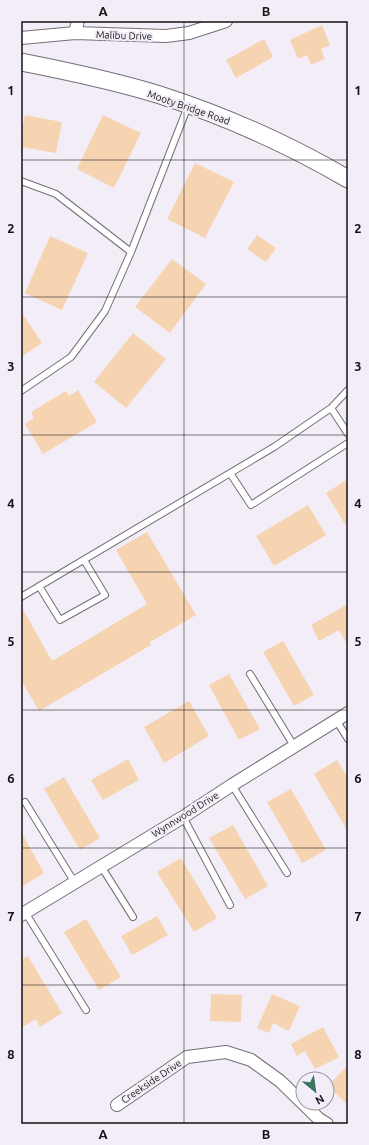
<svg xmlns="http://www.w3.org/2000/svg" width="369" height="1145" font-family="Ubuntu,sans-serif">
<style>
.building{fill:#f6d4b2}
.lines{fill:none;stroke-linecap:round;stroke-linejoin:round}
.lane-casing{stroke:#736f77;stroke-width:8}
.street-casing{stroke:#736f77;stroke-width:14}
.secondary-casing{stroke:#736f77;stroke-width:19}
.lane{stroke:#fff;stroke-width:6}
.street{stroke:#fff;stroke-width:12}
.secondary{stroke:#fff;stroke-width:17}
.grid{fill:none;stroke:#141215;stroke-width:1;stroke-opacity:0.55}
.labels{text-anchor:middle;stroke-width:4;stroke-linejoin:round;paint-order:stroke}
.street-label{font-size:10px;fill:#141215;stroke:#f3edf7}
.neatline{fill:none;stroke:#141215;stroke-width:1.5}
.grid-label{font-size:13px;text-anchor:middle;font-weight:bold;fill:#141215}
</style>
<rect width="100%" height="100%" fill="#f3edf7"/>
<path class="building" d="M 322,25 L 330,45 L 321,49 L 325,59 L 311,65 L 307,55 L 298,59 L 290,40 Z
M 264,39 L 273,57 L 236,78 L 226,60 Z
M 25,115 L 62,122 L 56,153 L 21,147 L 21,137 Z
M 103,115 L 141,133 L 114,188 L 77,169 Z
M 195,163 L 234,182 L 205,238 L 167,219 Z
M 257,235 L 276,248 L 266,262 L 247,249 Z
M 50,236 L 88,253 L 62,310 L 25,293 Z
M 172,259 L 206,284 L 170,333 L 135,307 Z
M 21,311 L 42,343 L 21,357 Z
M 133,333 L 166,359 L 126,408 L 94,382 Z
M 78,390 L 97,422 L 43,454 L 25,424 L 34,418 L 31,412 L 66,391 L 69,396 Z
M 348,479 L 348,529 L 326,493 Z
M 308,505 L 326,535 L 274,566 L 256,536 Z
M 147,532 L 196,615 L 150,642 L 151,645 L 39,711 L 21,680 L 21,606 L 52,661 L 147,604 L 116,550 Z
M 348,604 L 348,646 L 339,630 L 319,641 L 311,625 Z
M 283,641 L 314,695 L 294,706 L 263,652 Z
M 229,674 L 260,729 L 239,740 L 209,685 Z
M 189,701 L 209,736 L 164,763 L 144,727 Z
M 128,759 L 139,780 L 103,800 L 91,780 Z
M 337,760 L 348,778 L 348,832 L 314,774 Z
M 64,777 L 100,838 L 80,850 L 44,789 Z
M 291,789 L 326,850 L 302,863 L 267,802 Z
M 233,825 L 268,886 L 245,899 L 209,838 Z
M 21,832 L 44,873 L 21,887 Z
M 181,858 L 217,918 L 194,932 L 157,872 Z
M 157,916 L 168,935 L 132,955 L 121,936 Z
M 86,919 L 121,977 L 99,990 L 64,932 Z
M 28,956 L 62,1013 L 40,1027 L 36,1019 L 21,1028 L 21,960 Z
M 211,994 L 242,995 L 241,1022 L 210,1021 Z
M 272,994 L 300,1006 L 289,1031 L 273,1023 L 269,1033 L 257,1028 Z
M 323,1027 L 339,1057 L 315,1069 L 305,1051 L 297,1056 L 291,1044 Z
M 348,1065 L 348,1105 L 328,1086 Z"/>
<g class="lines">
<defs>
<path id="lane" d="M 21,181 L 56,194 L 131,252
M 21,391 L 71,357 L 105,311 L 131,252 L 188,106
M 331,408 L 348,434
M 230,473 L 251,505 L 348,443
M 39,586 L 60,620 L 105,595 L 84,560
M 21,597 L 274,447 L 331,408 L 348,390
M 250,674 L 294,746
M 336,720 L 348,739
M 232,785 L 287,873
M 25,802 L 75,883
M 183,817 L 230,905
M 101,866 L 133,917
M 25,912 L 86,1010"/>
<path id="street" d="M 75,33 L 78,21
M 21,38 L 75,33 L 166,36 L 189,33 L 226,21
M 21,915 L 183,817 L 232,785 L 348,713
M 117,1105 L 187,1057 L 226,1052 L 251,1060 L 280,1081 L 319,1119 L 327,1124"/>
<path id="secondary" d="M 21,62 C 67,71 115,81 160,95 C 225,116 288,144 348,179"/>
</defs>
<use href="#lane" class="lane-casing"/>
<use href="#street" class="street-casing"/>
<use href="#secondary" class="secondary-casing"/>
<use href="#lane" class="lane"/>
<use href="#street" class="street"/>
<use href="#secondary" class="secondary"/>
</g>
<path class="grid" d="M 184,21 L 184,1124M 21,160 L 348,160M 21,297 L 348,297M 21,435 L 348,435M 21,572 L 348,572M 21,710 L 348,710M 21,848 L 348,848M 21,985 L 348,985"/>
<g class="labels">
<g class="street-label">
<text transform="translate(124 35) rotate(2)" y="4">Malibu Drive</text>
<text transform="translate(189 107) rotate(19)" y="4">Mooty Bridge Road</text>
<text transform="translate(185 814) rotate(-32)" y="4">Wynnwood Drive</text>
<text transform="translate(151 1081) rotate(-34)" y="4">Creekside Drive</text>
</g>
</g>
<rect width="369" height="1145" fill="none" stroke="#f3edf7" stroke-width="44"/>
<g transform="translate(315 1091) rotate(151)"><circle r="19" fill="#f3edf7" stroke="#9a959d"/>
<path d="M0-3L7 15L0 10L-7 15Z" fill="#39755f"/>
<text y="-6" font-size="11" font-weight="bold" text-anchor="middle" fill="#141215">N</text>
</g>
<rect x="22" y="22" width="325" height="1101" class="neatline"/>
<g class="grid-label">
<text x="103" y="16">A</text>
<text x="266" y="16">B</text>
<text x="11" y="95">1</text>
<text x="358" y="95">1</text>
<text x="11" y="233">2</text>
<text x="358" y="233">2</text>
<text x="11" y="371">3</text>
<text x="358" y="371">3</text>
<text x="11" y="508">4</text>
<text x="358" y="508">4</text>
<text x="11" y="646">5</text>
<text x="358" y="646">5</text>
<text x="11" y="783">6</text>
<text x="358" y="783">6</text>
<text x="11" y="921">7</text>
<text x="358" y="921">7</text>
<text x="11" y="1059">8</text>
<text x="358" y="1059">8</text>
<text x="103" y="1139">A</text>
<text x="266" y="1139">B</text>
</g>
</svg>
